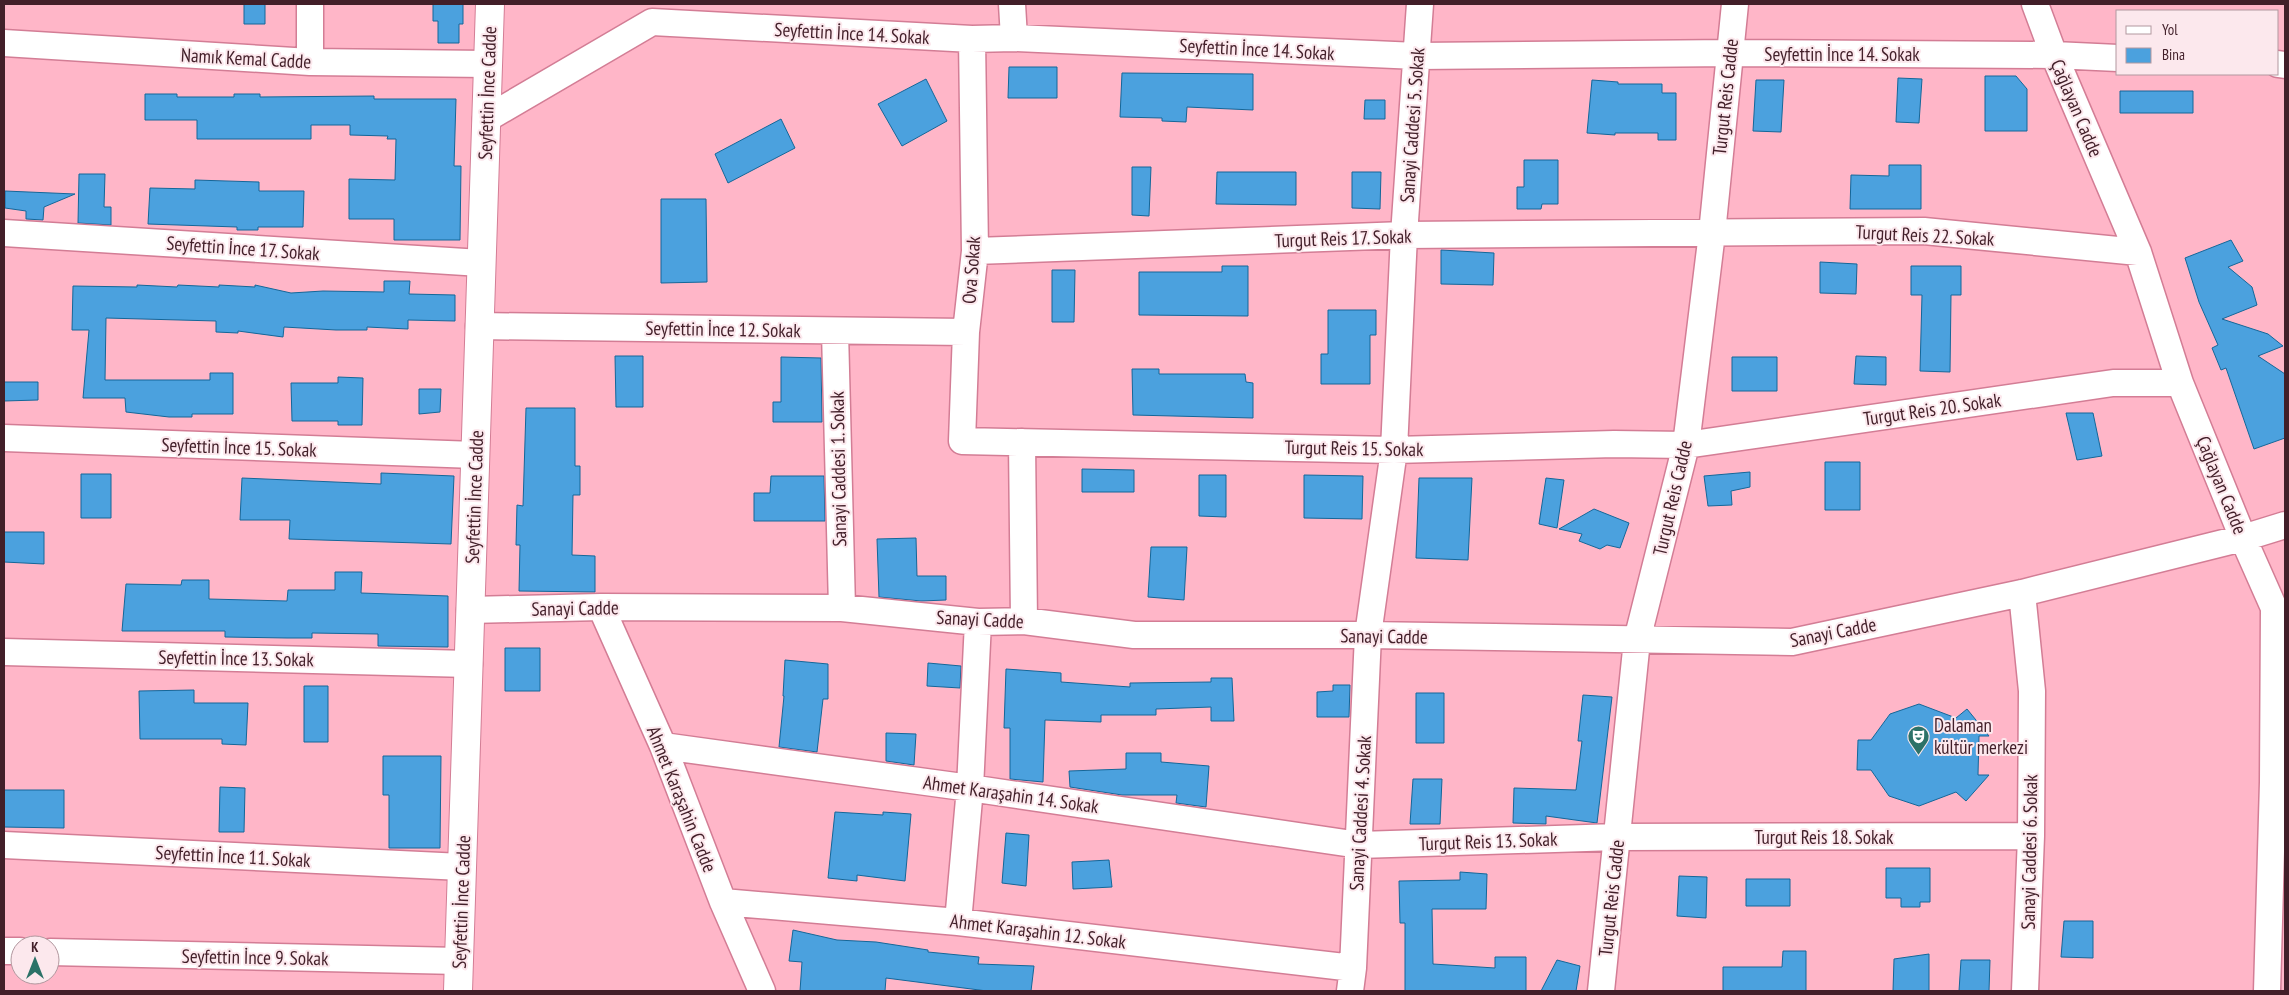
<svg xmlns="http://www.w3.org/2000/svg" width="2289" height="995" font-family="'PT Sans Narrow',sans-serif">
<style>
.building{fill:#4ba1de;stroke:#146799}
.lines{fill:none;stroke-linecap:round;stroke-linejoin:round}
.minor-casing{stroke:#d37d95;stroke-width:29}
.major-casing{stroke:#d37d95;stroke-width:30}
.minor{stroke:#fff;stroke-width:26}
.major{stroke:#fff;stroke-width:28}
.labels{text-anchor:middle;stroke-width:4;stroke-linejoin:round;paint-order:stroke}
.street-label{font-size:19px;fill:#421f29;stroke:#fce8ed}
.poi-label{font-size:19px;fill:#421f29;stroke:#fce8ed;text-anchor:start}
</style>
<rect width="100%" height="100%" fill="#ffb6c8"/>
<path class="building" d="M 244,4 L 265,4 L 265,24 L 244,24 Z
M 433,4 L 463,4 L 463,24 L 459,24 L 459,43 L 438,43 L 438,21 L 433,21 Z
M 1009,67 L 1057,67 L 1057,98 L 1008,98 Z
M 1122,73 L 1253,74 L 1253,110 L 1187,107 L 1186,122 L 1162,121 L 1162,118 L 1120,117 Z
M 1985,76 L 2016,76 L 2027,89 L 2027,131 L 1985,131 Z
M 1898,78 L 1922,79 L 1919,123 L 1896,122 Z
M 926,79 L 947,121 L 902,146 L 878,104 Z
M 1592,80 L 1618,82 L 1618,84 L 1662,84 L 1662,93 L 1676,93 L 1676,140 L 1658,140 L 1658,133 L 1615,133 L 1615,135 L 1587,133 Z
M 1756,80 L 1784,80 L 1781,132 L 1753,131 Z
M 2120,91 L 2193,91 L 2193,113 L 2120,113 Z
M 145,94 L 177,94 L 177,97 L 234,97 L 234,94 L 260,94 L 260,97 L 374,96 L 374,99 L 456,99 L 454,166 L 461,166 L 460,240 L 394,240 L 394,219 L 349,219 L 349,179 L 395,180 L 396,139 L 387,139 L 388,136 L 350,135 L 350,125 L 311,125 L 311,139 L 197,139 L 197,120 L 145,120 Z
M 1365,100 L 1385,100 L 1385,119 L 1364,119 Z
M 781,119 L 795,148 L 728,183 L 715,154 Z
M 1524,160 L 1558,160 L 1558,204 L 1542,204 L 1541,209 L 1517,209 L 1517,187 L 1524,187 Z
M 1889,165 L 1921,165 L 1921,209 L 1850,209 L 1851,175 L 1889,176 Z
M 1132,167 L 1151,167 L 1149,216 L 1132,215 Z
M 1217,172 L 1296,172 L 1296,205 L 1216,204 Z
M 1352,172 L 1381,172 L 1380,209 L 1352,208 Z
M 79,174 L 105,174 L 104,207 L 111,207 L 111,225 L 78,223 Z
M 195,180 L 259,182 L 259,191 L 304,191 L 303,227 L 258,227 L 258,230 L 237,230 L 237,227 L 148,224 L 150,188 L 195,189 Z
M 5,191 L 75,194 L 44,207 L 43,220 L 26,219 L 26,211 L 5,208 Z
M 661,199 L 706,199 L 707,282 L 661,283 Z
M 2231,240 L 2243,261 L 2228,267 L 2252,287 L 2257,305 L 2222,319 L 2268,334 L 2283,346 L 2258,356 L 2285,374 L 2285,438 L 2254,449 L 2226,368 L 2221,370 L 2212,348 L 2218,345 L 2199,302 L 2185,258 Z
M 1441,250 L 1494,253 L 1493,285 L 1441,284 Z
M 1820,262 L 1857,264 L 1856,294 L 1820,293 Z
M 1222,266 L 1248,266 L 1248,316 L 1139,315 L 1139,272 L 1222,272 Z
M 1911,266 L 1961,266 L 1961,295 L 1951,295 L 1950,372 L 1920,371 L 1922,295 L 1911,295 Z
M 1052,270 L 1075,270 L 1074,322 L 1052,322 Z
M 384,281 L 410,281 L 409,294 L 455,295 L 455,321 L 408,320 L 408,329 L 367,327 L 367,330 L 336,330 L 284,327 L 283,337 L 238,331 L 238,333 L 216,332 L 216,321 L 106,318 L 105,380 L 210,380 L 210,373 L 233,373 L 233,414 L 192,414 L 192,417 L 169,417 L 126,412 L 125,398 L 83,398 L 89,330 L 72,330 L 73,286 L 137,287 L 137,285 L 177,287 L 178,285 L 219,287 L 219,285 L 255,287 L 255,285 L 291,293 L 323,291 L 384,292 Z
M 1328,310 L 1376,310 L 1376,335 L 1370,335 L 1370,384 L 1321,384 L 1321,354 L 1328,354 Z
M 615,356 L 643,356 L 643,407 L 616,407 Z
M 1856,356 L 1886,357 L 1886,385 L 1854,384 Z
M 781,357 L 821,358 L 822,422 L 773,422 L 773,402 L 781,402 Z
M 1732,357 L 1777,357 L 1777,391 L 1732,391 Z
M 1132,369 L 1159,369 L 1159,374 L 1245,374 L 1246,382 L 1253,383 L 1253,418 L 1133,415 Z
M 338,377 L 363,378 L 362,425 L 338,425 L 338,421 L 292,421 L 291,383 L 338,383 Z
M 4,382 L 38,382 L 38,400 L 4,401 Z
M 419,389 L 441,389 L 440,412 L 419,414 Z
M 526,408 L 575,408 L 575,466 L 580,466 L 580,495 L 573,495 L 572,555 L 595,556 L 595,592 L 519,591 L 520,545 L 516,545 L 517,505 L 523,506 Z
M 2066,413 L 2093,413 L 2102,456 L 2077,460 Z
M 1825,462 L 1860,462 L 1860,510 L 1825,510 Z
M 1082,469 L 1134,470 L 1134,492 L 1082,492 Z
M 1750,472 L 1750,487 L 1731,491 L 1732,505 L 1708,506 L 1704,476 Z
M 381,473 L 454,476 L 451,544 L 289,539 L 290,520 L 240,520 L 242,478 L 381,484 Z
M 81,474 L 111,474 L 111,518 L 81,518 Z
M 1199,475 L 1226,475 L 1226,517 L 1199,516 Z
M 1304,475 L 1363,476 L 1362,519 L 1304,518 Z
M 771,476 L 824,476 L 825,521 L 754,521 L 754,493 L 770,493 Z
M 1419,478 L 1472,478 L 1468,560 L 1416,558 Z
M 1546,478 L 1564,480 L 1557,528 L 1539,524 Z
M 1594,509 L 1629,523 L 1620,548 L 1607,545 L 1600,549 L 1579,541 L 1582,534 L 1559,529 Z
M 4,532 L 44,532 L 44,564 L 4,562 Z
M 916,538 L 917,576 L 946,576 L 946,600 L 921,601 L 879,597 L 877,539 Z
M 1151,547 L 1187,547 L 1184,600 L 1148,597 Z
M 335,572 L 362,572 L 361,593 L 448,596 L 448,647 L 378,646 L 378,634 L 312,633 L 312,638 L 287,638 L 225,637 L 225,631 L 122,631 L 126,584 L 181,585 L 182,580 L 209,580 L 209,599 L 287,601 L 288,590 L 335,590 Z
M 505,648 L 540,648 L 540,691 L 505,691 Z
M 785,660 L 828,664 L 828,699 L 823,699 L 817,752 L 779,747 L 784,696 L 783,696 Z
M 928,663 L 961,666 L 960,688 L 927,686 Z
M 1006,669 L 1061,673 L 1061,682 L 1130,687 L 1130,683 L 1211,682 L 1211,678 L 1232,678 L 1234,721 L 1211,721 L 1211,707 L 1156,709 L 1156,715 L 1101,715 L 1101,722 L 1045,720 L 1043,782 L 1010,779 L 1010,728 L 1004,728 Z
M 1333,685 L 1350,685 L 1349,717 L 1317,717 L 1317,692 L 1333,691 Z
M 304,686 L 328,686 L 328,742 L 304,742 Z
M 194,690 L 194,703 L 248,703 L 246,745 L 222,744 L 222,739 L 140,739 L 139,691 Z
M 1416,693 L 1444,693 L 1444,743 L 1416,743 Z
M 1583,695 L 1612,697 L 1597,823 L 1546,816 L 1546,824 L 1513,823 L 1514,788 L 1576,790 L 1582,741 L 1578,741 Z
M 1919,704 L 1956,718 L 1967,709 L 1989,736 L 1979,736 L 1978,775 L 1989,775 L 1966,801 L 1956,792 L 1919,806 L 1889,796 L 1871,770 L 1857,770 L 1858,740 L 1871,740 L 1890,714 Z
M 886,733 L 916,734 L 914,765 L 886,761 Z
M 1126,753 L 1161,753 L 1161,762 L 1209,766 L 1206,807 L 1176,803 L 1177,795 L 1122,795 L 1070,787 L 1069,771 L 1126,769 Z
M 383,756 L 441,756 L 440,848 L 389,848 L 389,795 L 383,795 Z
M 1413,779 L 1442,779 L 1440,824 L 1410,824 Z
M 220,787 L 245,788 L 244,832 L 219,832 Z
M 4,790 L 64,790 L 64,828 L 4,827 Z
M 835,812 L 883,815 L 883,812 L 911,814 L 905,881 L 857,875 L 857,881 L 828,878 Z
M 1006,833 L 1029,835 L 1026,886 L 1002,883 Z
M 1109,860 L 1112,887 L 1073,889 L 1072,862 Z
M 1886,868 L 1930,868 L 1930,902 L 1920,902 L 1920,907 L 1901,907 L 1901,898 L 1886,898 Z
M 1460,872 L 1487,874 L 1486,909 L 1432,909 L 1433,964 L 1495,968 L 1495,957 L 1526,957 L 1526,991 L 1405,991 L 1405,923 L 1400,923 L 1399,881 L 1460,880 Z
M 1679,876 L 1707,877 L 1706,918 L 1677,916 Z
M 1746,879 L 1790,879 L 1790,906 L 1746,906 Z
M 2064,921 L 2093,921 L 2093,958 L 2061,957 Z
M 793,930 L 837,940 L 876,942 L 928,950 L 928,952 L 979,957 L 978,964 L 1034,966 L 1031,991 L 987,991 L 886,978 L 885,991 L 800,991 L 802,962 L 789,961 Z
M 1783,951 L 1806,951 L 1806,991 L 1723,991 L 1723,967 L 1782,967 Z
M 1929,954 L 1929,991 L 1893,991 L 1894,959 Z
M 1557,960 L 1580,966 L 1576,991 L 1541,991 Z
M 1961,960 L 1990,960 L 1989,991 L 1959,991 Z"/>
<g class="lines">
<defs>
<path id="minor" d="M 310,4 L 310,62
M 1012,4 L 1014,38
M 2035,4 L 2054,55 L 2138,252 L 2180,383 L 2243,538 L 2274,608 L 2273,782 L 2267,991
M 972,39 L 975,251 L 966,332 L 962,441 L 1394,450 L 1614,444 L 1686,445 L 2113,383 L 2180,383
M 4,43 L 310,62 L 488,64
M 2278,64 L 2285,65
M 486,119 L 652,22 L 972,39 L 1014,38 L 1417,56 L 1730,53 L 2054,55 L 2118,58
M 4,233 L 481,263
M 975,251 L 1404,235 L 1924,231 L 2138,252
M 479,326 L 966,332
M 835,331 L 842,608
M 4,438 L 475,455
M 1022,442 L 1024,621
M 2022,593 L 2032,691 L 2031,836 L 2025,991
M 601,607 L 663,746 L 723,902 L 762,991
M 470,610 L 601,607 L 842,608 L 978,622 L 1024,621 L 1134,635 L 1368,635 L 1792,642 L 2022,593 L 2243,538 L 2285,525
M 4,652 L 469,664
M 663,746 L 970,788 L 1359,845 L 1617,837 L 2031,836
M 4,845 L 462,867
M 723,902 L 958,922 L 1353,968
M 958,922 L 970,788 L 978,622
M 4,951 L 20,951
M 50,952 L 459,961
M 1350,991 L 1353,968 L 1368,635 L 1394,450 L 1404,235 L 1420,4
M 1601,991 L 1637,640 L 1686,445 L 1712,233 L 1735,4"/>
<path id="major" d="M 458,991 L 490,4"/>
</defs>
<use href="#minor" class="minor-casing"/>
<use href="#major" class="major-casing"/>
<use href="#minor" class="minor"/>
<use href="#major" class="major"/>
</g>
<defs>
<symbol id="theatre-pin" viewBox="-11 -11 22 30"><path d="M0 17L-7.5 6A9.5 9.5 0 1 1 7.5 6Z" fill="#2c7268" stroke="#fce8ed"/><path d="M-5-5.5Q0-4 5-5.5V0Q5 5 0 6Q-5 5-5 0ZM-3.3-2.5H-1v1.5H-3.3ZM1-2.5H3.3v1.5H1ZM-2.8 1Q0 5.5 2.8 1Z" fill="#fff"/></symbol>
</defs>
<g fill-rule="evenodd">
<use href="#theatre-pin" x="1906" y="724" width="25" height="34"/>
</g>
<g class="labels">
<g class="street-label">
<text transform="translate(852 33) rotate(3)" y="7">Seyfettin İnce 14. Sokak</text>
<text transform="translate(1257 49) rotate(3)" y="7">Seyfettin İnce 14. Sokak</text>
<text x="1842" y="61">Seyfettin İnce 14. Sokak</text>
<text transform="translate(246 58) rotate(3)" y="7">Namık Kemal Cadde</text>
<text transform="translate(487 93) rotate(-88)" y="7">Seyfettin İnce Cadde</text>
<text transform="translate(1725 97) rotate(-84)" y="7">Turgut Reis Cadde</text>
<text transform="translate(2077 108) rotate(67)" y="7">Çağlayan Cadde</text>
<text transform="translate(1412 125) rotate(-86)" y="7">Sanayi Caddesi 5. Sokak</text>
<text transform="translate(1925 235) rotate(3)" y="7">Turgut Reis 22. Sokak</text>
<text transform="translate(1343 238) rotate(-2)" y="7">Turgut Reis 17. Sokak</text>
<text transform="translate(243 248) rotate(4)" y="7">Seyfettin İnce 17. Sokak</text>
<text transform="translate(971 270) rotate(-86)" y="7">Ova Sokak</text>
<text transform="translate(723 329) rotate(1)" y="7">Seyfettin İnce 12. Sokak</text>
<text transform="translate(1932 409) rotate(-8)" y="7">Turgut Reis 20. Sokak</text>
<text transform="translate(239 447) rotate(2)" y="7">Seyfettin İnce 15. Sokak</text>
<text transform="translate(1354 448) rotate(1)" y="7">Turgut Reis 15. Sokak</text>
<text transform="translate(838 469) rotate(-91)" y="7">Sanayi Caddesi 1. Sokak</text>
<text transform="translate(2222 485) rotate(68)" y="7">Çağlayan Cadde</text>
<text transform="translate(474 497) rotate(-88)" y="7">Seyfettin İnce Cadde</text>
<text transform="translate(1672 498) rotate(-77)" y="7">Turgut Reis Cadde</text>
<text transform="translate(575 608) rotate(-1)" y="7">Sanayi Cadde</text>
<text transform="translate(980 619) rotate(3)" y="7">Sanayi Cadde</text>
<text transform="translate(1833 632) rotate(-11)" y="7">Sanayi Cadde</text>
<text transform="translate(1384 636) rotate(1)" y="7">Sanayi Cadde</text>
<text transform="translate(236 658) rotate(1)" y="7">Seyfettin İnce 13. Sokak</text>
<text transform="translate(1011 794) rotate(8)" y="7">Ahmet Karaşahin 14. Sokak</text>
<text transform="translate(682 799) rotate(68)" y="7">Ahmet Karaşahin Cadde</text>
<text transform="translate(1360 813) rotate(-87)" y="7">Sanayi Caddesi 4. Sokak</text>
<text x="1824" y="844">Turgut Reis 18. Sokak</text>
<text transform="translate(1488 841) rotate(-2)" y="7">Turgut Reis 13. Sokak</text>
<text transform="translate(2029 852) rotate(-89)" y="7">Sanayi Caddesi 6. Sokak</text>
<text transform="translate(233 856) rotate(3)" y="7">Seyfettin İnce 11. Sokak</text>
<text transform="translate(1611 898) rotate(-84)" y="7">Turgut Reis Cadde</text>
<text transform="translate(461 902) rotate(-88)" y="7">Seyfettin İnce Cadde</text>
<text transform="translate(1038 931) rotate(7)" y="7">Ahmet Karaşahin 12. Sokak</text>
<text transform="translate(255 957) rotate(1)" y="7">Seyfettin İnce 9. Sokak</text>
</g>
<g class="poi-label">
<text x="1934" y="732">Dalaman<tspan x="1934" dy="22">kültür merkezi</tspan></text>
</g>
</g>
<rect width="2289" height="995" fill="none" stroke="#421f29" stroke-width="10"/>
<rect x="2116" y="10" width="162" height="65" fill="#fce8ed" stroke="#b2989f"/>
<rect x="2126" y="26" width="25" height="8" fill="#ffffff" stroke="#b2989f"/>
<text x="2162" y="35" font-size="15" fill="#421f29">Yol</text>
<rect x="2126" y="48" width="25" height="15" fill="#4ba1de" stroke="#b2989f"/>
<text x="2162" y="60" font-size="15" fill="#421f29">Bina</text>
<g transform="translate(35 960)"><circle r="24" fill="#fce8ed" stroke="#b2989f"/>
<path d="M0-4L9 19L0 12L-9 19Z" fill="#2c7268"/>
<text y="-8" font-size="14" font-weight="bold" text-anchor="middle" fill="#421f29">K</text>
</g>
</svg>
